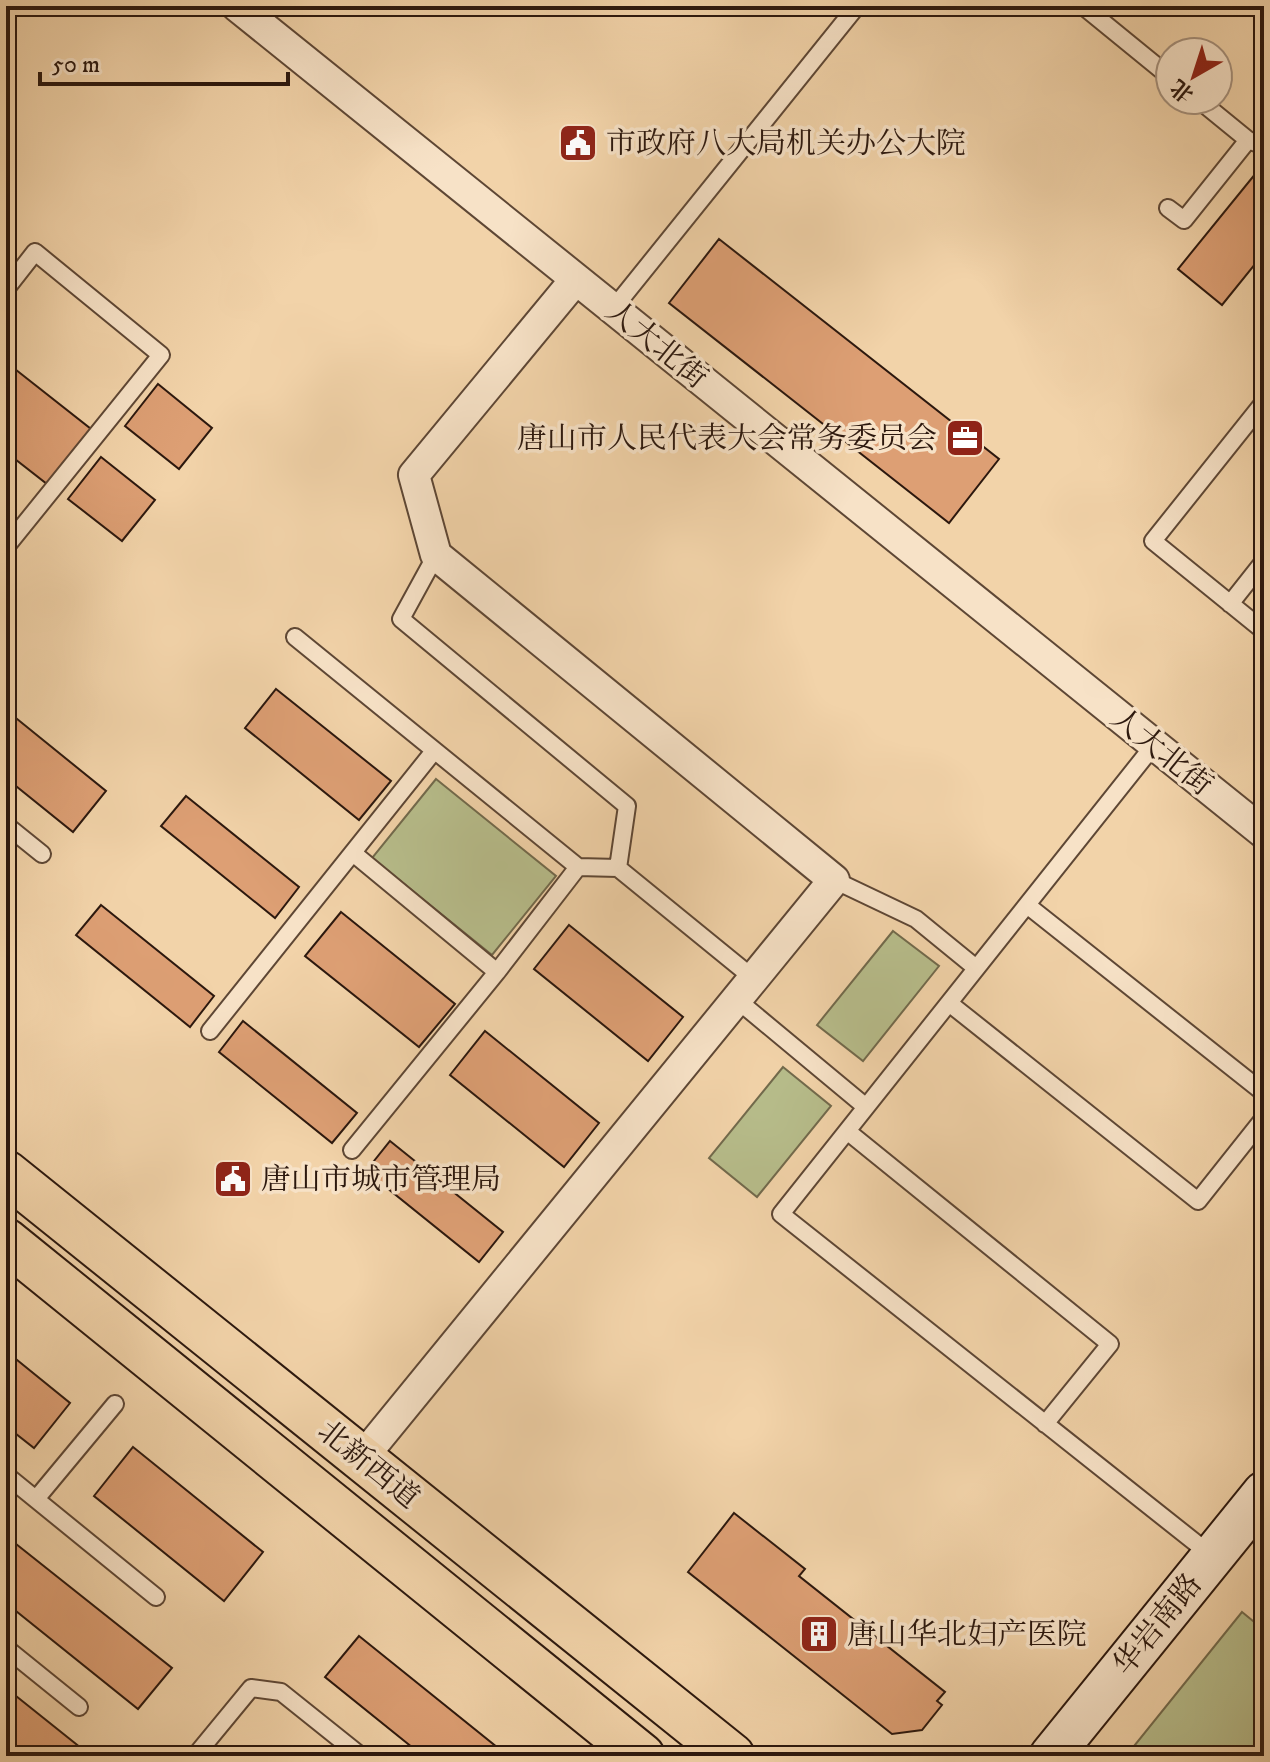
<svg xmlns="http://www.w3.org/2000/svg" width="1270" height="1762" font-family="'IM FELL DW Pica','Noto Serif SC',serif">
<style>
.green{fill:#b7bd8b;stroke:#726a4c;stroke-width:2}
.building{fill:#dd9f74;stroke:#2c180e;stroke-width:2}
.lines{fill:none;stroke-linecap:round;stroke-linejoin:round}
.lane-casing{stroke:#5e4735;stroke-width:20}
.street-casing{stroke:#5e4735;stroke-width:34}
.secondary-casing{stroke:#2c180e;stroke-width:46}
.primary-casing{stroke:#2c180e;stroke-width:48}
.lane{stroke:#f7e2c7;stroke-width:16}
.street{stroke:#f7e2c7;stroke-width:30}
.secondary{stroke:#f7e2c7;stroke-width:42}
.primary{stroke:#f2d3a9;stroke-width:44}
.labels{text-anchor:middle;stroke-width:7;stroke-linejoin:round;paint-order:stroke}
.poi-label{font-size:30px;fill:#2c180e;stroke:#f7e2c7;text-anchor:start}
.street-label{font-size:30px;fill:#2c180e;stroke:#f7e2c7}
</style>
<rect width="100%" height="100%" fill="#f2d3a9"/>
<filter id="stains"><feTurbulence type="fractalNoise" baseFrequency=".0025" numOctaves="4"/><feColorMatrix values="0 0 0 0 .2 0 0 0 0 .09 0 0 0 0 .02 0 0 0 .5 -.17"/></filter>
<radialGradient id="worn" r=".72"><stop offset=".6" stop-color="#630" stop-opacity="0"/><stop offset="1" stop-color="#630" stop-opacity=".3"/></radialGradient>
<path class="green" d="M 436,779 L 556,876 L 492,955 L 372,858 Z
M 893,931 L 939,966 L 863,1061 L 817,1025 Z
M 783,1067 L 831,1106 L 757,1197 L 709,1158 Z
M 1242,1612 L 1264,1630 L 1264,1756 L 1126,1756 Z"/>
<path class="building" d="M 1256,173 L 1264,180 L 1264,253 L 1222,305 L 1178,269 Z
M 719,239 L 999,459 L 949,523 L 669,303 Z
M 6,362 L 91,429 L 47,484 L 6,452 Z
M 158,384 L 212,428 L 179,469 L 125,426 Z
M 101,457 L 155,500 L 122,541 L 68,499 Z
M 276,689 L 391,781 L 359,820 L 245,728 Z
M 6,710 L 106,791 L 73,832 L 6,778 Z
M 186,796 L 299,887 L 275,918 L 161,826 Z
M 101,905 L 214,996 L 190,1027 L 76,935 Z
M 341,912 L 455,1004 L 419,1047 L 305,956 Z
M 569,925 L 683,1017 L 648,1061 L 534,969 Z
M 243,1021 L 357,1113 L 332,1143 L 219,1052 Z
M 485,1031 L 599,1123 L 564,1167 L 450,1075 Z
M 390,1141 L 503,1232 L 479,1262 L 366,1171 Z
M 6,1351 L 70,1403 L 34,1448 L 6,1426 Z
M 133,1447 L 263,1552 L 224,1601 L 94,1496 Z
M 734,1513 L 805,1569 L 799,1576 L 945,1692 L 937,1701 L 942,1705 L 922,1730 L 892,1734 L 688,1572 Z
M 6,1536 L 172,1668 L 138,1709 L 6,1603 Z
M 359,1636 L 508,1756 L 423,1756 L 325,1677 Z
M 6,1688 L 91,1756 L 6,1755 Z"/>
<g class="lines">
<defs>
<path id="lane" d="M 1083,6 L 1170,77
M 1199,100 L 1248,140 L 1264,146
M 1168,208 L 1184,220 L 1248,140
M 6,289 L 35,252 L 161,355 L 6,547
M 613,309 L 857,6
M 1264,402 L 1153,541 L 1264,631
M 436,555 L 401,619 L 627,806 L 618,868
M 1230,604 L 1264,561
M 295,637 L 578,867 L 618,868 L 753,978
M 1154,745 L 781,1214 L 1211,1555
M 6,825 L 42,854
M 353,853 L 497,972
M 834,880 L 916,919 L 976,968
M 1027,905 L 1264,1093
M 736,999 L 866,1107
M 949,1003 L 1198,1201 L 1264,1118
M 210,1031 L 434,751
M 847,1131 L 1110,1344 L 1045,1424
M 352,1150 L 497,972 L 578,867
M 6,1475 L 156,1597
M 36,1499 L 115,1404
M 6,1648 L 79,1707
M 195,1756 L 251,1688 L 281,1692 L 361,1756"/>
<path id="street" d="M 237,6 L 1264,833
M 362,1458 L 834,880 L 436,555 L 414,475 L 576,279"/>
<path id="secondary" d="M 1051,1756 L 1264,1493"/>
<path id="primary" d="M 6,1173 L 732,1756
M 6,1241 L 642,1756"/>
</defs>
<use href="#lane" class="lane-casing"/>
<use href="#street" class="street-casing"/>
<use href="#secondary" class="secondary-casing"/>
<use href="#primary" class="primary-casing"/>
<use href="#lane" class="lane"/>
<use href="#street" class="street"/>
<use href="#secondary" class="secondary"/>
<use href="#primary" class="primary"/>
</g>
<defs>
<symbol id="civic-square" viewBox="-11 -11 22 22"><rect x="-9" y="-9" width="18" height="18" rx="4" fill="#8f2418" stroke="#f7e2c7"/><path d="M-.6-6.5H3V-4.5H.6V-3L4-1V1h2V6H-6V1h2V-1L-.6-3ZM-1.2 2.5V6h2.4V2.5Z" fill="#fff"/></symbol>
<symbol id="office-square" viewBox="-11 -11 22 22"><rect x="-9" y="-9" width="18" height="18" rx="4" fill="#8f2418" stroke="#f7e2c7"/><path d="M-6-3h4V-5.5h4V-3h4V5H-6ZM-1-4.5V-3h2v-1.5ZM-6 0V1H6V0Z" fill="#fff"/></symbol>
<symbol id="building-square" viewBox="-11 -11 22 22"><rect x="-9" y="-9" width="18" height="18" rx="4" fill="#8f2418" stroke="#f7e2c7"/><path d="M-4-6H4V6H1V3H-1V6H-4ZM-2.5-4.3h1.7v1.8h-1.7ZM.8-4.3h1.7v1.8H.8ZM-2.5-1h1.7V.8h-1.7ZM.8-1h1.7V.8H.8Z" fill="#fff"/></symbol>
</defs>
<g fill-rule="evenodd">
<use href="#civic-square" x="556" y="121" width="44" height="44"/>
<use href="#office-square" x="943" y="416" width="44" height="44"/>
<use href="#civic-square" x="211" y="1157" width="44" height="44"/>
<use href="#building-square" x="797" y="1612" width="44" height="44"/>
</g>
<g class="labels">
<g class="poi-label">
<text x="606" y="153">市政府八大局机关办公大院</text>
<text x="937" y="448" text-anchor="end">唐山市人民代表大会常务委员会</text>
<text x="261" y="1189">唐山市城市管理局</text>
<text x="847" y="1644">唐山华北妇产医院</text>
</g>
<g class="street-label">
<text transform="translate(657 344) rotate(39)" y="10">人大北街</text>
<text transform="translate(1162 751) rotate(39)" y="10">人大北街</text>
<text transform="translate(369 1464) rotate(39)" y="10">北新西道</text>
<text transform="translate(1157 1624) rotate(-51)" y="10">华岩南路</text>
</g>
</g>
<rect width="1270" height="1762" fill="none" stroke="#f2d3a9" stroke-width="32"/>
<rect x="8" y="8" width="1254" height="1746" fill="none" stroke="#2c180e" stroke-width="4"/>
<rect x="16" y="16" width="1238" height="1730" fill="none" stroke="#2c180e" stroke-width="2"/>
<g transform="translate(1194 76) rotate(219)"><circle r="38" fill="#f7e2c7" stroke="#a6917d" stroke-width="2"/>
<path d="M0-6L14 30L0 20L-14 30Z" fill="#8f2418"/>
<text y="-12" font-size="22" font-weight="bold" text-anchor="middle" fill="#2c180e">北</text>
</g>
<path d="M40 72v12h248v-12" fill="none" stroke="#2c180e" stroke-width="4"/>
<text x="52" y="72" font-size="24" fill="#2c180e" stroke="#f7e2c7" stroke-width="6" paint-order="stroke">50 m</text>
<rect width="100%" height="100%" filter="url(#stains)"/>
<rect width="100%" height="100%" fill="url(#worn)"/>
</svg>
